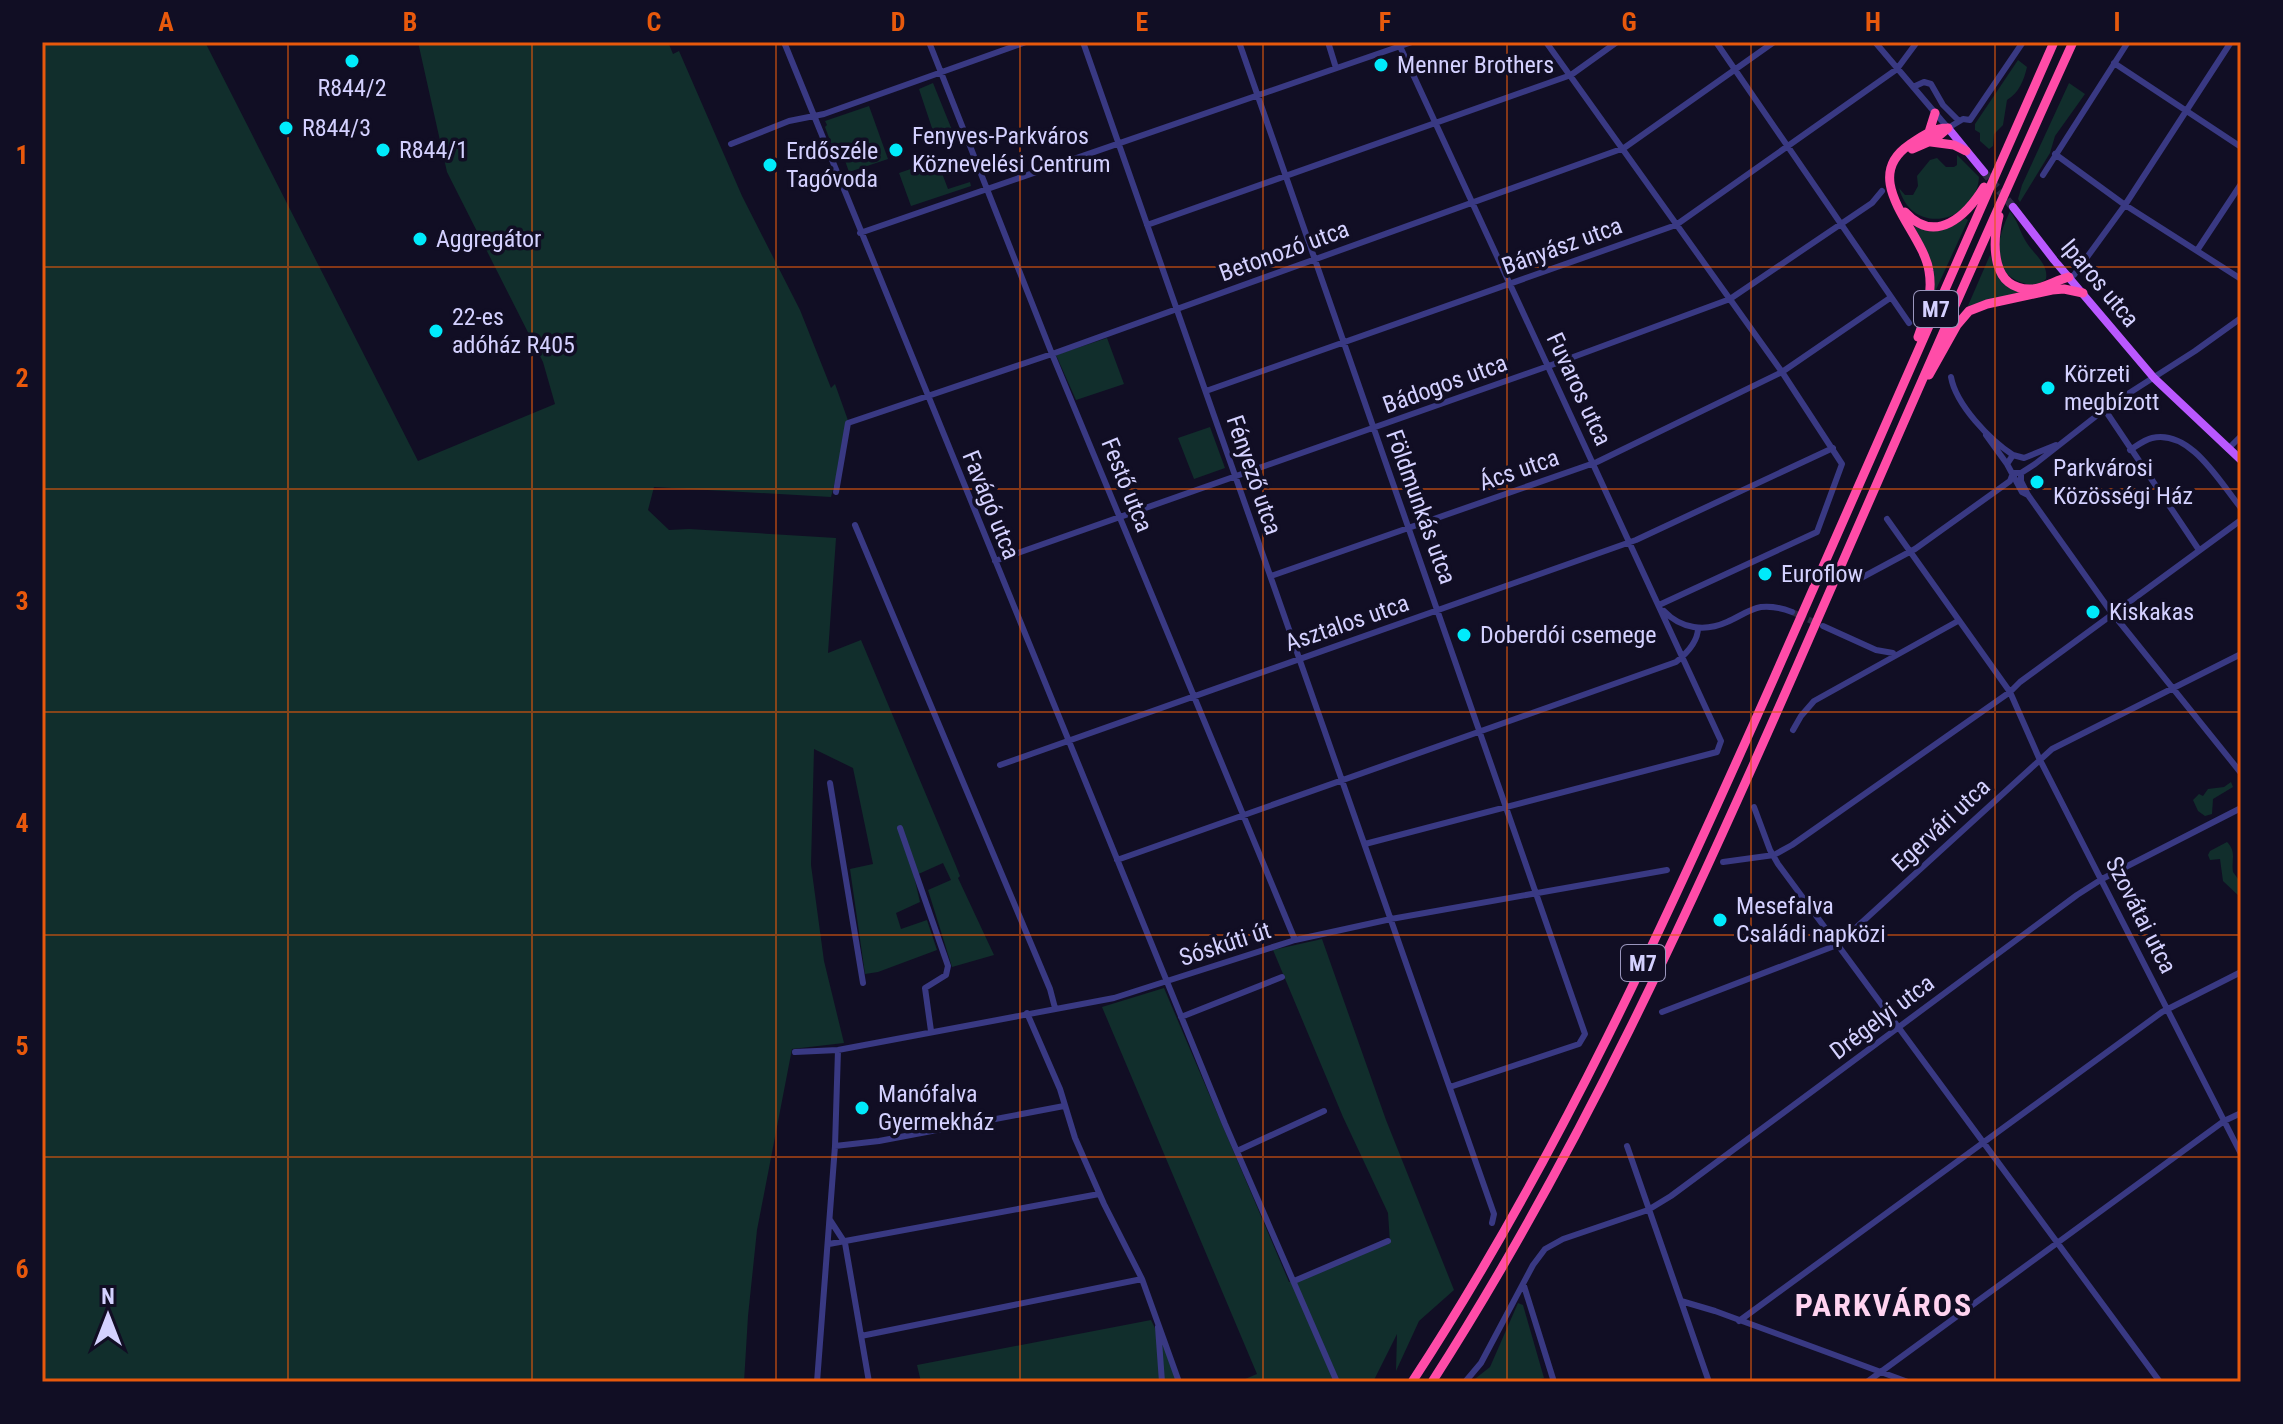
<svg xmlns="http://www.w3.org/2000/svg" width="2283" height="1424" font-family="'Roboto Condensed',sans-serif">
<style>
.green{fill:#112e2c}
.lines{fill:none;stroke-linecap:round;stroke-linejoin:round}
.minor-tunnel{stroke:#2e2b45;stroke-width:6;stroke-dasharray:6 3;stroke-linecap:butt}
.major-tunnel{stroke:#2e2b45;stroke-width:8;stroke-dasharray:8 4;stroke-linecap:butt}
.minor{stroke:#393983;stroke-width:6}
.major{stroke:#ba58ff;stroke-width:8}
.highway{stroke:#ff4ca8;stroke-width:9}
.grid{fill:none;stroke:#e8590c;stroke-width:2;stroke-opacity:0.55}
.poi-dot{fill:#00ebfb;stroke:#110e24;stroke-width:3}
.labels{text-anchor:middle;stroke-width:7;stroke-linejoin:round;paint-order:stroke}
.shield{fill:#110e24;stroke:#9a96bd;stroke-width:2}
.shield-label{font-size:22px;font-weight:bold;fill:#d4d1ff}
.poi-label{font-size:24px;fill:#d4d1ff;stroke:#110e24;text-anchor:start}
.street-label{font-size:24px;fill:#d4d1ff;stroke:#110e24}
.district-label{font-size:32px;font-weight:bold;letter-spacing:2px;fill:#ffd3f0;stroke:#110e24}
.neatline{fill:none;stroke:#e8590c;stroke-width:3}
.grid-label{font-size:26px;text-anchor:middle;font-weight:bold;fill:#e8590c}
</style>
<rect width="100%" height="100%" fill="#110e24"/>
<path class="green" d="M 42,42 L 205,42 L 418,461 L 555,404 L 543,362 L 447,172 L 418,42 L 668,42 L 673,54 L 679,51 L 742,196 L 800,310 L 831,388 L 835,384 L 850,426 L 831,497 L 654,487 L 648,510 L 669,530 L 689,529 L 836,538 L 828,653 L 861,640 L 956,866 L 960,876 L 958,878 L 994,955 L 952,967 L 928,890 L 951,880 L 943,863 L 914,876 L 920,902 L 896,913 L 901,929 L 927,920 L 937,950 L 878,972 L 865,974 L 850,869 L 873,864 L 853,768 L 814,749 L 811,865 L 824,961 L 844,1043 L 792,1049 L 757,1230 L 748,1316 L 744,1382 L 42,1382 Z
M 2018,60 L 2027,67 C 2024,80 2019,93 2007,100 L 2003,125 L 1994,134 L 1993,146 L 1989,149 L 1980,141 L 1980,133 L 1975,130 L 1975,124 Z
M 933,83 L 954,135 L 936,140 L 919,89 Z
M 2069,83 L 2085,94 L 2055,136 L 2050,153 L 2020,202 L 2018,199 L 2022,185 Z
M 869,106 L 888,159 L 849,172 L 843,155 L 836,157 L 825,127 L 827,125 L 825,121 Z
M 1957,155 L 1979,177 C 1977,222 1912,238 1899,188 L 1905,195 L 1913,195 L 1918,186 L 1917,176 L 1930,160 L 1937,158 L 1946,167 L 1954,167 L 1957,165 Z
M 937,160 L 948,189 L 970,182 L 971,186 L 911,206 L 899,173 Z
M 2010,211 C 2018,222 2019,229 2025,240 C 2032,253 2049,263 2046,279 L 2037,286 C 1990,280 1993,247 2010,211 Z
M 1965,218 L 1968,220 L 1934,294 L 1930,259 L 1914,226 C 1932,233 1949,231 1965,218 Z
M 1990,255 L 1995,268 L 2020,293 L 1982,301 L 1967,308 Z
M 1107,338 L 1124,384 L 1076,400 L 1056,355 Z
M 1210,427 L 1225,468 L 1194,479 L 1178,438 Z
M 2231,782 L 2233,787 L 2213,799 L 2212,814 L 2205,816 L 2198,811 L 2193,800 L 2199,794 L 2203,796 L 2208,789 L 2224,787 Z
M 2227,842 C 2237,852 2231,860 2233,872 L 2241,883 L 2241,898 L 2223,881 L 2220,859 L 2210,860 L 2208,855 L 2210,851 Z
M 1322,939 L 1386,1120 L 1454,1290 L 1419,1321 L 1396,1371 L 1397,1334 L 1373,1382 L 1334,1382 L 1332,1379 L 1325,1382 L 1238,1382 L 1257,1374 L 1102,1007 L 1164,988 L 1289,1282 L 1390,1243 L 1388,1213 L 1343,1117 L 1273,950 Z
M 1518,1303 L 1523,1305 L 1544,1378 L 1530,1382 L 1471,1382 L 1490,1367 Z
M 1151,1320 L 1182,1382 L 921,1382 L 917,1365 Z"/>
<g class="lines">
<path class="minor-tunnel" d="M 1792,612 L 1818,624"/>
<path class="major-tunnel" d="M 1984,172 L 2013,207"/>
<path class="minor" d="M 784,42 L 1225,1124 L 1337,1382
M 929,42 L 1052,354 L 1295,940
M 1083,42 L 1494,1214 L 1492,1223
M 1239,42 L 1585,1034 L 1579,1044 L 1450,1087
M 1328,42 L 1336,68
M 1546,42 L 1782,372 L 1842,464 L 1817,532 L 1659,605
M 1716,42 L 1909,323
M 1875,42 L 1948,128 L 1963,119 L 1970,120 L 2023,42
M 2114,63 L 2241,147
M 1913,87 L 1924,82 L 1931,84 L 1943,105 L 1959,121
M 731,144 L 789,121 L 824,114 L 1026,42
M 2055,154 L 2125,205 L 2241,279
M 2043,175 L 2128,42
M 1147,225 L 1571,75 L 1617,42
M 860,233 L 1412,42
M 2198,249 L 2241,184
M 2069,277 L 2074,275 L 2125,205 L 2231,42
M 1951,377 C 1956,405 1990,440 2013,455
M 1206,391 L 1676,225 L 1897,69 L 1917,42
M 2105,410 L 2199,550
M 1986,435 L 2007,464
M 2228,449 L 2241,436
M 2130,450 C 2138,445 2144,440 2152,438 C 2191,429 2220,483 2241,508
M 2024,458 L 2013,455 L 2007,464 L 2022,492 L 2028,495
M 2024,458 L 2056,445
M 2013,473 L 2021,473 L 2035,464 L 2109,406 L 2195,351 L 2241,318
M 2021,473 L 2021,481 L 2028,495 L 2109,609 L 2241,773
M 836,492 L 848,423 L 1052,354 L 1624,148 L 1774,42
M 1887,519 L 2010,692 L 2039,758 L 2241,1154
M 855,525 L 1050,989 L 1055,1008
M 995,561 L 1557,363 L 1730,299 L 1872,203 L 1882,191
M 1271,576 L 1597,462 L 1782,372 L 1890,298
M 1861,578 L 1915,549 L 2010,481 L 2013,473
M 1664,611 C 1681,629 1705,632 1727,622 C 1739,617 1749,609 1761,607 C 1772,606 1782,608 1792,612
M 1823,626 L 1876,650 L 1893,653
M 1793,730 L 1801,716 L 1814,701 L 1958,621
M 1000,765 L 1636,540 L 1833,448
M 830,783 L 863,983
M 1754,807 L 1770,850 L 1778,864 L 2160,1382
M 900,828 L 948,966 L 946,975 L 925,988 L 931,1031
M 1365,844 L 1717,752 L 1721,741 L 1398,42
M 1117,860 L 1676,662 C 1686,654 1698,642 1698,628
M 1723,862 L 1774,855 L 1792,845 L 2010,692 L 2020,682 L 2241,520
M 1662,1012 L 1837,945 L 2052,749 L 2241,654
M 1027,1013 L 1060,1089 L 1075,1138 L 1104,1204 L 1142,1279 L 1179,1382
M 1181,1017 L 1282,977
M 795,1052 L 838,1050 L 1114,998 L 1295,940 L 1391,919 L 1667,870
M 835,1146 L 879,1141 L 1064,1106
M 1627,1146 L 1709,1382
M 1237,1151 L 1324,1111
M 830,1220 L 845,1243 L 869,1382
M 829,1244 L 1099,1194
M 1294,1281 L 1388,1241
M 1524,1286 L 1554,1382
M 1681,1301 L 1715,1311 L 1908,1382
M 1739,1321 L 2162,1012 L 2241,972
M 1158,1327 L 1162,1382
M 861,1336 L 1142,1279
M 817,1382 L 835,1146 L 838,1050
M 1465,1382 L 1481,1363 L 1533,1265 L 1545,1249 L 1563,1239 L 1648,1210 L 1671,1196 L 2077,895 L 2102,879 L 2241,808
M 1867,1382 L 2224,1121 L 2241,1113"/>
<path class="major" d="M 1948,128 L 1984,172
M 2013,207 L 2054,260 L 2154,378 L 2241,460"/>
<path class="highway" d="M 1929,132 L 1935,113
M 1931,142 L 1954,145 L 1966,151
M 1912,149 L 1935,139 L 1948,128
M 1905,212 C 1936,246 1967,215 1984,187
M 1999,216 C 1992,244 1991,291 2032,289 C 2045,288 2056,280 2069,277
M 1918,337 C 1926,315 1933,294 1929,271 C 1923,231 1858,180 1909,145 C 1922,136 1933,128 1948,128
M 1929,375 L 1957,325 L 1969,311 L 1987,304 L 2052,290 L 2064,289 L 2083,293
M 1412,1382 C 1557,1161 1667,919 1774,678 C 1868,466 1959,253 2054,42
M 1432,1382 C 1578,1155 1690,910 1798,664 C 1889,456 1979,248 2073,42"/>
</g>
<path class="grid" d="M 288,42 L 288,1382M 532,42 L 532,1382M 776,42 L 776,1382M 1020,42 L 1020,1382M 1263,42 L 1263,1382M 1507,42 L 1507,1382M 1751,42 L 1751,1382M 1995,42 L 1995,1382M 42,267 L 2241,267M 42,489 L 2241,489M 42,712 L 2241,712M 42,935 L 2241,935M 42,1157 L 2241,1157"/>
<g class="poi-dot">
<circle cx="352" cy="61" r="8"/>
<circle cx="1381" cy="65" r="8"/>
<circle cx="286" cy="128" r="8"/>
<circle cx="383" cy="150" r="8"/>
<circle cx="896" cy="150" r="8"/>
<circle cx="770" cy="165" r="8"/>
<circle cx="420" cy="239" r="8"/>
<circle cx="436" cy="331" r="8"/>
<circle cx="2048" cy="388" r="8"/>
<circle cx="2037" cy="482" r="8"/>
<circle cx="1765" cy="574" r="8"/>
<circle cx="2093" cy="612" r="8"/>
<circle cx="1464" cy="635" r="8"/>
<circle cx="1720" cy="920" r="8"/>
<circle cx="862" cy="1108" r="8"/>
</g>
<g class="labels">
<g class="shield">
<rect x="1914" y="291" width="44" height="36" rx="6"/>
<rect x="1621" y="945" width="44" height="36" rx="6"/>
</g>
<g class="shield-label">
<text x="1936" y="317">M7</text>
<text x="1643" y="971">M7</text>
</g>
<g class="poi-label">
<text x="1397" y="73">Menner Brothers</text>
<text x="352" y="96" text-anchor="middle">R844/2</text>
<text x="302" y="136">R844/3</text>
<text x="912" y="144">Fenyves-Parkváros<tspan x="912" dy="28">Köznevelési Centrum</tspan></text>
<text x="399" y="158">R844/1</text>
<text x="786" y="159">Erdőszéle<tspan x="786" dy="28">Tagóvoda</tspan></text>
<text x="436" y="247">Aggregátor</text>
<text x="452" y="325">22-es<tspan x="452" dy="28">adóház R405</tspan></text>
<text x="2064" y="382">Körzeti<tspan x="2064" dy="28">megbízott</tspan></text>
<text x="2053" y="476">Parkvárosi<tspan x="2053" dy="28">Közösségi Ház</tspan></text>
<text x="1781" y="582">Euroflow</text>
<text x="2109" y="620">Kiskakas</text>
<text x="1480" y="643">Doberdói csemege</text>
<text x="1736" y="914">Mesefalva<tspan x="1736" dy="28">Családi napközi</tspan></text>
<text x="878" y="1102">Manófalva<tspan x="878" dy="28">Gyermekház</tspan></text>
</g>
<g class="street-label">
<text transform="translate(1562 246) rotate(-20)" y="8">Bányász utca</text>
<text transform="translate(1284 251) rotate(-20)" y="8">Betonozó utca</text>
<text transform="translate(2100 283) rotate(50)" y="8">Iparos utca</text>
<text transform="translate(1445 384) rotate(-20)" y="8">Bádogos utca</text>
<text transform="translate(1579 389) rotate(65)" y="8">Fuvaros utca</text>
<text transform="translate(1519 470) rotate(-19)" y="8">Ács utca</text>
<text transform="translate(1254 475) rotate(71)" y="8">Fényező utca</text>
<text transform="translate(1127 485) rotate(68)" y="8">Festő utca</text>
<text transform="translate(991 505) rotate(68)" y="8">Favágó utca</text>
<text transform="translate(1421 507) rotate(70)" y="8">Földmunkás utca</text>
<text transform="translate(1347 623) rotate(-19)" y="8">Asztalos utca</text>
<text transform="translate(1941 825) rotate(-43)" y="8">Egervári utca</text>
<text transform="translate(2141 915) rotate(63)" y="8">Szovátai utca</text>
<text transform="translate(1225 944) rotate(-18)" y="8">Sóskúti út</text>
<text transform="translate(1882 1017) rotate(-37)" y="8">Drégelyi utca</text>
</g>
<g class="district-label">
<text x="1884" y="1316">PARKVÁROS</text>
</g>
</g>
<rect width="2283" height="1424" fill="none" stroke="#110e24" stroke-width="88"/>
<g transform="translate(108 1316)" stroke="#110e24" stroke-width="6" paint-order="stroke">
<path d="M0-6L14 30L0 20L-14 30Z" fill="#d4d1ff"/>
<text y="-12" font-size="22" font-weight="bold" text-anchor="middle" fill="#d4d1ff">N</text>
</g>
<rect x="44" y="44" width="2195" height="1336" class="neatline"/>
<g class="grid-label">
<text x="166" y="31">A</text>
<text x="410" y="31">B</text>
<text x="654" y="31">C</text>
<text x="898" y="31">D</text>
<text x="1142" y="31">E</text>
<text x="1385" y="31">F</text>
<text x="1629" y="31">G</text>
<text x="1873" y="31">H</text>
<text x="2117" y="31">I</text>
<text x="22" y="164">1</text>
<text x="22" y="387">2</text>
<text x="22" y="610">3</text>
<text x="22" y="832">4</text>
<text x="22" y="1055">5</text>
<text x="22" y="1278">6</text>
</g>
</svg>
